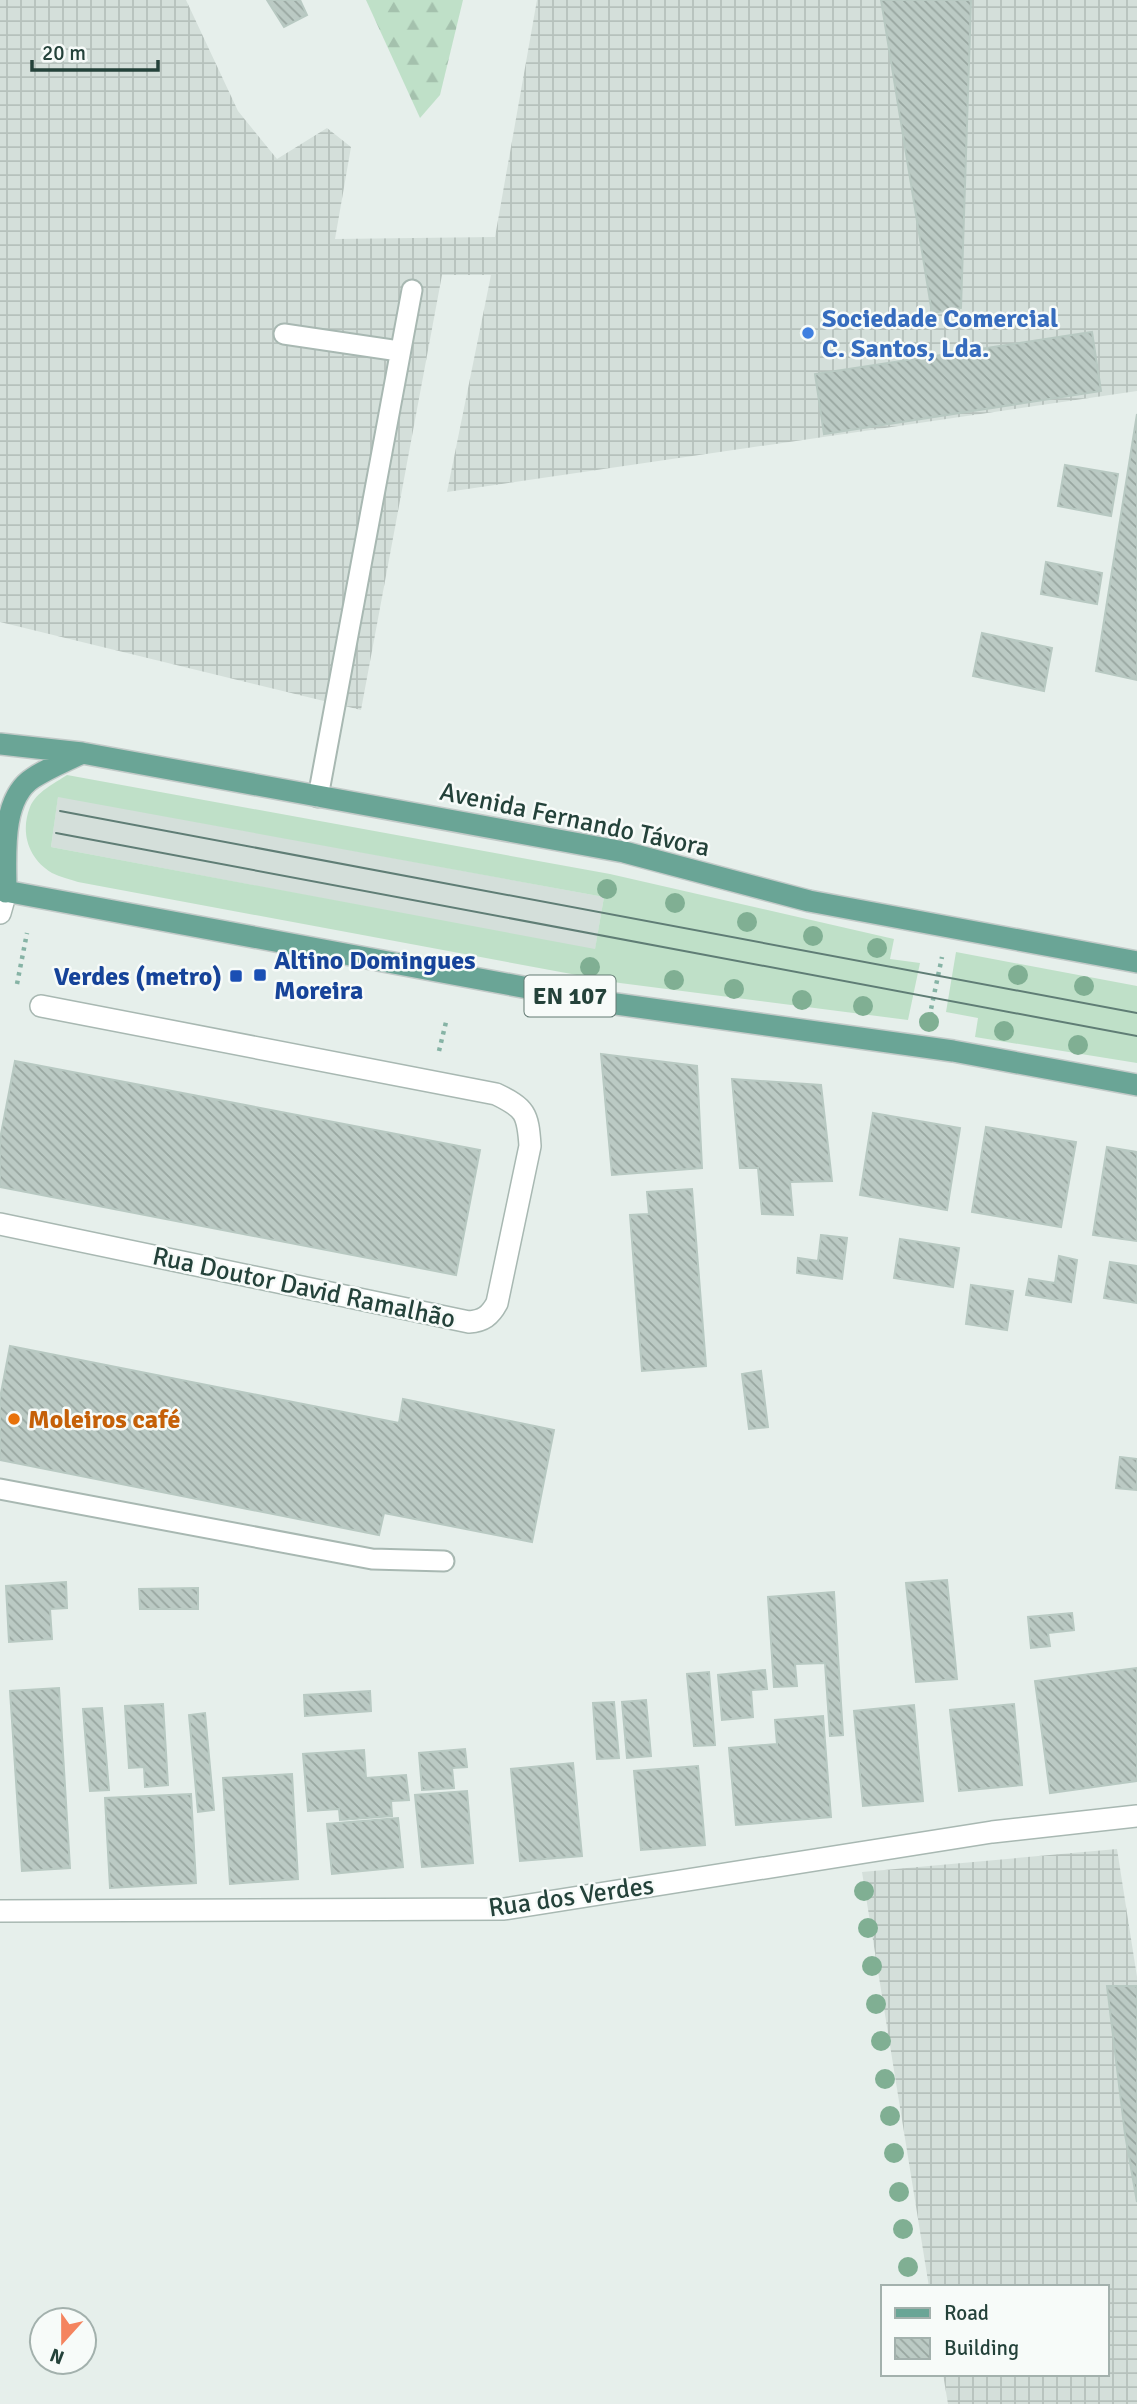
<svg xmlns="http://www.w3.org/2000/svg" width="1137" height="2404" font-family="Signika,sans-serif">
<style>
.built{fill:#d4dfda}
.industrial{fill:url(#industrial-grid)}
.grass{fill:#bfe0c8;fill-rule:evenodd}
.forest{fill:url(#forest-firs)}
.building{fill:url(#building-back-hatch);stroke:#b8c9c2;stroke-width:2}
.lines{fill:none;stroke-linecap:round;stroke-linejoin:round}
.service-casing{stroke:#a8b8b2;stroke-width:23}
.minor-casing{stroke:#a8b8b2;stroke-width:24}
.primary-casing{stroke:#c2cac8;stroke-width:24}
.path{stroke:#86b3a5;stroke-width:4.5;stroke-dasharray:3.5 5;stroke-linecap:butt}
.service{stroke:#fff;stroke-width:19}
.minor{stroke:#fff;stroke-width:21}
.primary{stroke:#6aa596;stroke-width:21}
.tram{stroke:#5f7d75;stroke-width:2}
.tree{fill:#80af93}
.shop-dot{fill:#3f7fe0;stroke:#f7fbf9;stroke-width:2.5}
.transit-dot{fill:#1a4fb4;stroke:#f7fbf9;stroke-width:2.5}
.food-dot{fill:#e8710a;stroke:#f7fbf9;stroke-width:2.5}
.labels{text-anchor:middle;stroke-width:5;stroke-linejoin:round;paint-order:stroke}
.shield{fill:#f7fbf9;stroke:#637a73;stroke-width:2}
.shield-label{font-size:24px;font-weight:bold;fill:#24423a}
.shop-label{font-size:26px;font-weight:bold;fill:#366cbe;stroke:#f7fbf9;text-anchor:start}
.street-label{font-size:26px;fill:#24423a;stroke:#f7fbf9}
.transit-label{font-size:26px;font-weight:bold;fill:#164399;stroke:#f7fbf9;text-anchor:start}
.food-label{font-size:26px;font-weight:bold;fill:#c56008;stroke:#f7fbf9;text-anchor:start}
</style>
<defs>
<pattern id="industrial-grid" width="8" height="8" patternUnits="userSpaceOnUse" patternTransform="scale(1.75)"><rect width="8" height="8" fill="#d4dfda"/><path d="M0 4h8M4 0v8" fill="none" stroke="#b6c1bc"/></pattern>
<pattern id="forest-firs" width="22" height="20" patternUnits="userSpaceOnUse" patternTransform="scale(1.75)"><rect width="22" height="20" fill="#bfe0c8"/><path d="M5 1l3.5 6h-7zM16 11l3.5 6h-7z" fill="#a4c1ad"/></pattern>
<pattern id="building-back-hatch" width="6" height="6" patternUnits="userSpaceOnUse" patternTransform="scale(1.75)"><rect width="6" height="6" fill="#bbcac4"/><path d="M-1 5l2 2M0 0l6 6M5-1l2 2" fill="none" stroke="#98a6a0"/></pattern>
</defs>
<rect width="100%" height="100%" fill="#e6efeb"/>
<path class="built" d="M 58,796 L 604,897 L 595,950 L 51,847 Z"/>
<path class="industrial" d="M 0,0 L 186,0 L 238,111 L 277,159 L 327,128 L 351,147 L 335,239 L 495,237 L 537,0 L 1137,0 L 1137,391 L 447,492 L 491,275 L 442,275 L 361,710 L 0,622 Z
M 1117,1849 L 1137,1977 L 1137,2404 L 948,2404 L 943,2374 L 1107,2374 L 1107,2287 L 929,2287 L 862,1872 Z"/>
<path class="grass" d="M 67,775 L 610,874 L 894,939 L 890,959 L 920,963 L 908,1020 L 620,983 L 78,882 C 70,879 60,877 52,873 C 28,859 20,832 30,807 C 36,792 55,783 67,775 ZM 58,797 L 604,897 L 595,949 L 51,847 Z
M 956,952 L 1137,986 L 1137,1063 L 975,1037 L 978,1018 L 946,1012 Z"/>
<path class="forest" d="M 366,0 L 463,0 L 440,95 L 420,118 Z"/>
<path class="building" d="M 267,0 L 300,0 L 307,15 L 284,27 Z
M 881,0 L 971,0 L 961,308 L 932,313 Z
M 1092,332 L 1101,391 L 824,434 L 815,374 Z
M 1137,414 L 1137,680 L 1096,671 Z
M 1065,465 L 1118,474 L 1111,516 L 1058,506 Z
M 1046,562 L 1102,573 L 1097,604 L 1041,594 Z
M 982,633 L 1052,648 L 1044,691 L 973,676 Z
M 601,1054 L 697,1066 L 702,1168 L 612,1175 Z
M 15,1061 L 480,1150 L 456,1275 L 0,1187 L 0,1139 Z
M 732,1079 L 821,1085 L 832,1181 L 790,1182 L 793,1215 L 762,1214 L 758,1168 L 740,1168 Z
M 873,1113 L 960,1128 L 947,1210 L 860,1195 Z
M 986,1127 L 1076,1142 L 1061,1227 L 972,1212 Z
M 1107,1147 L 1137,1152 L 1137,1241 L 1093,1235 Z
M 692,1189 L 706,1366 L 642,1371 L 630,1215 L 649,1214 L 647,1192 Z
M 821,1235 L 847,1238 L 842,1279 L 797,1273 L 798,1258 L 818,1261 Z
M 900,1239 L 959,1248 L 953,1287 L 894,1278 Z
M 1059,1256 L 1077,1260 L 1071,1302 L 1026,1295 L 1029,1279 L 1055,1283 Z
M 1110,1262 L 1137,1266 L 1137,1303 L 1104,1298 Z
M 971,1285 L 1013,1291 L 1007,1330 L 966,1324 Z
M 10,1346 L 399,1423 L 403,1399 L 554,1430 L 532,1542 L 384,1513 L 379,1535 L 0,1460 L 0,1398 Z
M 761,1371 L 768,1427 L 749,1429 L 742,1374 Z
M 1120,1457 L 1137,1459 L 1137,1490 L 1116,1488 Z
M 947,1580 L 957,1679 L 916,1682 L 906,1583 Z
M 66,1582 L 67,1608 L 50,1609 L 52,1639 L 9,1642 L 6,1586 Z
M 198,1588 L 198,1609 L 140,1609 L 139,1589 Z
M 834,1592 L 843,1735 L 830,1736 L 825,1663 L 795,1664 L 797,1686 L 774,1687 L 768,1597 Z
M 1072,1613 L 1074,1630 L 1048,1633 L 1050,1646 L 1031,1648 L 1028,1617 Z
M 1137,1668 L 1137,1781 L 1050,1793 L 1035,1681 Z
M 765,1670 L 767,1689 L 751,1690 L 753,1717 L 722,1720 L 718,1675 Z
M 709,1672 L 715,1745 L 694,1746 L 687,1674 Z
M 59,1688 L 70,1868 L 22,1871 L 10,1691 Z
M 370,1691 L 371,1711 L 305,1716 L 304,1695 Z
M 646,1700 L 651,1756 L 627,1758 L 622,1702 Z
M 614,1702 L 619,1758 L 597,1759 L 593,1703 Z
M 163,1704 L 168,1785 L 145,1787 L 144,1767 L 129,1768 L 125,1706 Z
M 1014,1704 L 1022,1785 L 959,1791 L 950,1710 Z
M 914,1705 L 923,1801 L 863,1806 L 854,1711 Z
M 102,1708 L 109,1790 L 90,1791 L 83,1709 Z
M 205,1713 L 214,1810 L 198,1812 L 189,1715 Z
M 823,1716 L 831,1817 L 736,1825 L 729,1748 L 777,1744 L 775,1720 Z
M 465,1749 L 467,1767 L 452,1768 L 454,1788 L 422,1790 L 419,1753 Z
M 364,1750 L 366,1778 L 406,1775 L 409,1800 L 391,1801 L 392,1816 L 340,1820 L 339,1809 L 308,1811 L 303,1754 Z
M 573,1763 L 582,1856 L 520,1861 L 511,1769 Z
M 698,1766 L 705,1845 L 641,1850 L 634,1771 Z
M 292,1774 L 298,1879 L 230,1884 L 223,1778 Z
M 467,1791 L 473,1863 L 422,1867 L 415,1795 Z
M 191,1794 L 196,1883 L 110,1888 L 105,1798 Z
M 398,1818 L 403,1867 L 332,1874 L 327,1824 Z
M 1107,1986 L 1137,1986 L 1137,2202 L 1125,2134 Z"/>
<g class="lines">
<defs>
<path id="service" d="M 284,334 L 399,351
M 318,797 L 412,290
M 0,1489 L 372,1559 L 444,1561"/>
<path id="minor" d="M 0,913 L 6,892
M 0,1224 L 469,1322 C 483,1321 490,1316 497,1303 L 530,1146 C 528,1113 525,1108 496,1094 L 41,1006
M 0,1911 L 504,1909 L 992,1832 L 1137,1816"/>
<path id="primary" d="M 0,744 L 82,753 L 624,852 L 809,901 L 1137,962
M 0,890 L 609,1003 L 953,1051 L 1137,1085
M 6,892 C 6,858 0,799 33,778 C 48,768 66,761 82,753"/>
</defs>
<use href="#service" class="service-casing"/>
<use href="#minor" class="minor-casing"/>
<use href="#primary" class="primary-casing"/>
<path class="path" d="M 17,984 L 27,933
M 933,1015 L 930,1014 L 942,957
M 439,1051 L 447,1018"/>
<use href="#service" class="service"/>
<use href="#minor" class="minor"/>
<use href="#primary" class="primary"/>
<path class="tram" d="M 60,811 L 1137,1013
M 56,833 L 1137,1036"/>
</g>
<g class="tree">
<circle cx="607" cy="889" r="10"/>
<circle cx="675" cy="903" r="10"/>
<circle cx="747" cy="922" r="10"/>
<circle cx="813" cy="936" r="10"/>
<circle cx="877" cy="948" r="10"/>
<circle cx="590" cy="967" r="10"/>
<circle cx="1018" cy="975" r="10"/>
<circle cx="674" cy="980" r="10"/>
<circle cx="1084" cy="986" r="10"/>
<circle cx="734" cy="989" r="10"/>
<circle cx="802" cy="1000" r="10"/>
<circle cx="863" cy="1006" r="10"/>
<circle cx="929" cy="1022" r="10"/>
<circle cx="1004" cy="1031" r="10"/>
<circle cx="1078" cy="1045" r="10"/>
<circle cx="864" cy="1891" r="10"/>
<circle cx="868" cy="1928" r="10"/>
<circle cx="872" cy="1966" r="10"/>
<circle cx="876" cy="2004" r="10"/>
<circle cx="881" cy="2041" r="10"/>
<circle cx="885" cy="2079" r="10"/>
<circle cx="890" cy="2116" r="10"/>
<circle cx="894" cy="2153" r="10"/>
<circle cx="899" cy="2192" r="10"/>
<circle cx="903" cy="2229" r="10"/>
<circle cx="908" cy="2267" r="10"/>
</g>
<circle class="shop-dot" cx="808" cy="333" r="7"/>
<g class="transit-dot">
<rect x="253" y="968" width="14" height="14" rx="3.5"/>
<rect x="229" y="969" width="14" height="14" rx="3.5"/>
</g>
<circle class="food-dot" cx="14" cy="1419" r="7"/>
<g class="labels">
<rect class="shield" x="524.5" y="975.5" width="91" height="41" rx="5"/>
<g class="shield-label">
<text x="570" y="1004">EN 107</text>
</g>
<g class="shop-label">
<text x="822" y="327">Sociedade Comercial<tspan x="822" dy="30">C. Santos, Lda.</tspan></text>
</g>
<g class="street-label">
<text transform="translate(575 819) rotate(12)" y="9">Avenida Fernando Távora</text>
<text transform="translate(304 1287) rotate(12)" y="9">Rua Doutor David Ramalhão</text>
<text transform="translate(571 1896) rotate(-8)" y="9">Rua dos Verdes</text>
</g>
<g class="transit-label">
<text x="274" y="969">Altino Domingues<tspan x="274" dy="30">Moreira</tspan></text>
<text x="222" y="985" text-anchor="end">Verdes (metro)</text>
</g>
<g class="food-label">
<text x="28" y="1428">Moleiros café</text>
</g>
</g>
<rect x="881" y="2285" width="228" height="91" fill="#f7fbf9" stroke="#a3b1ad" stroke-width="2"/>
<rect x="895" y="2308" width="35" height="10" fill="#6aa596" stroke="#a3b1ad" stroke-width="2"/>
<text x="944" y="2320" font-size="21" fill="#24423a">Road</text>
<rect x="895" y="2338" width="35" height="21" fill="url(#building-back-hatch)" stroke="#a3b1ad" stroke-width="2"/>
<text x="944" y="2355" font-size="21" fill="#24423a">Building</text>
<g transform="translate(63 2341) rotate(201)"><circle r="33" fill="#f7fbf9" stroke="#a3b1ad" stroke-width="2"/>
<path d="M0-5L12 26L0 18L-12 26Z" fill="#f4845f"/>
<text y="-10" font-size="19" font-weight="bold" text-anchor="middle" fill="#24423a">N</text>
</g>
<path d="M32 60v10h126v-10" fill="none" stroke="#24423a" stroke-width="3.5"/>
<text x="42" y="60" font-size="21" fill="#24423a" stroke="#f7fbf9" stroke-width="5" paint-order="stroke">20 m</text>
</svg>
